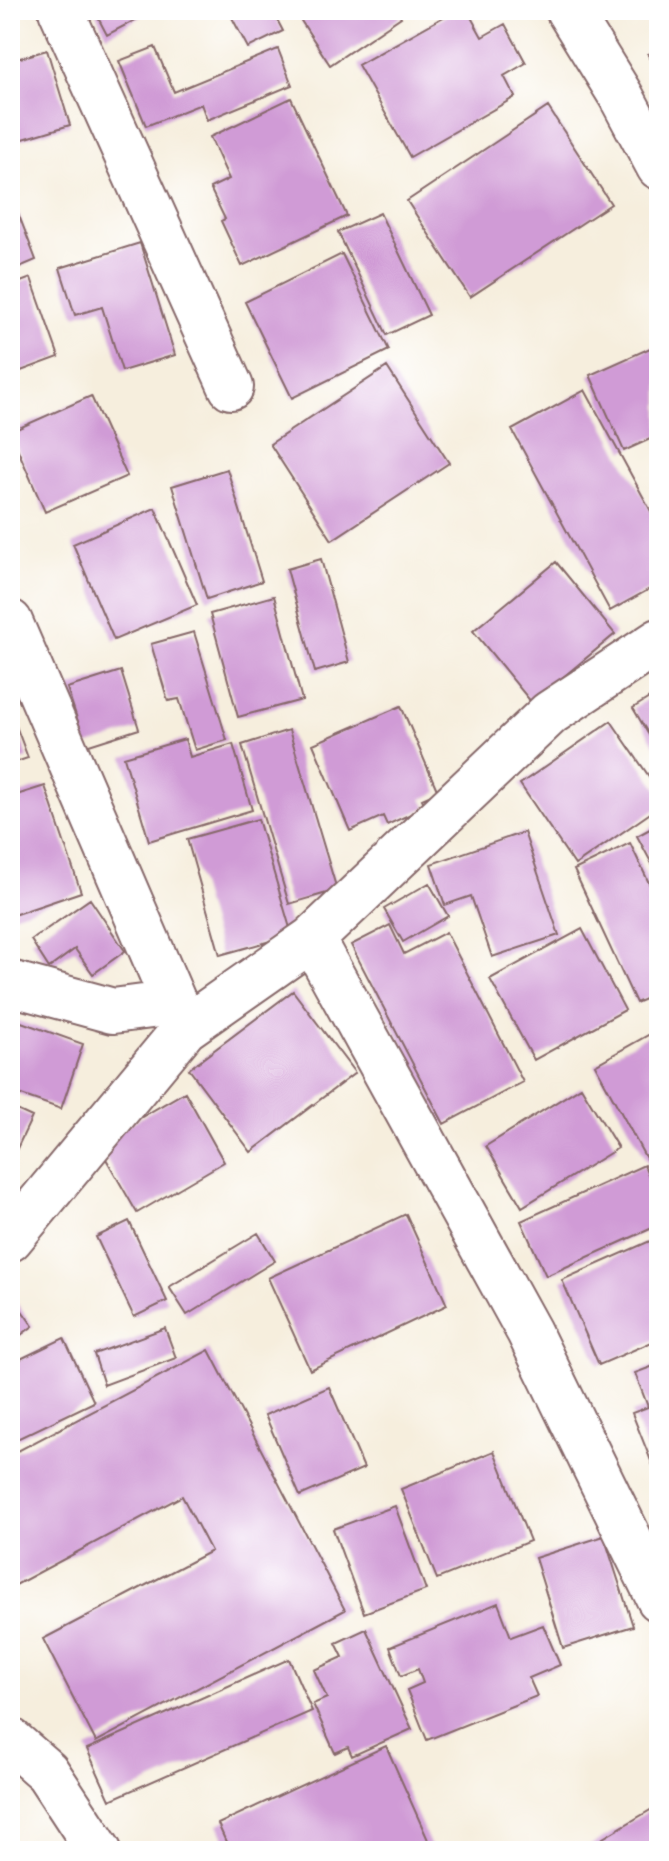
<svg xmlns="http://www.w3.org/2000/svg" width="669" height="1861" font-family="'Shantell Sans',sans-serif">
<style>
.building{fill:#d09bd6}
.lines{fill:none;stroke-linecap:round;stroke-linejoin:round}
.minor-casing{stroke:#866769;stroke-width:48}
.minor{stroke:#fff;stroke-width:44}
</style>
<rect width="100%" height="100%" fill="#fff"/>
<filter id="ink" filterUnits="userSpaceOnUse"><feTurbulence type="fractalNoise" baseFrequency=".0125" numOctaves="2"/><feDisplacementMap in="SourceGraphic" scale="16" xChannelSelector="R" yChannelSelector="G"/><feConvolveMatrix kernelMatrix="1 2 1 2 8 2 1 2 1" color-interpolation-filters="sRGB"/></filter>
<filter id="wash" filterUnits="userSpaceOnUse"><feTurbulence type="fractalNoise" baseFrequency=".006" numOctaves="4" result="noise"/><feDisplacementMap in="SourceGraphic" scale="32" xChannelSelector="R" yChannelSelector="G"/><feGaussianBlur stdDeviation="1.8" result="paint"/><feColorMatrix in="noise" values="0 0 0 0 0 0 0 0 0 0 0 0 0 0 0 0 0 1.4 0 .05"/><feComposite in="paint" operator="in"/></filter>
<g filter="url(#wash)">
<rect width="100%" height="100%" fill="#f6eedd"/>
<g id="blocks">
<path class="building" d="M 94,10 L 138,10 L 141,17 L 107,35 Z
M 228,10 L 272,10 L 283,31 L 248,48 Z
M 294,10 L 396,10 L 401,17 L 330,65 Z
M 456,10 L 467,10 L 482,37 L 505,24 L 526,63 L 504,76 L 515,97 L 410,157 L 358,65 Z
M 155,47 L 174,92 L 278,49 L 292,85 L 207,120 L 201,104 L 146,126 L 119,61 Z
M 47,50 L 70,125 L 10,143 L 10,61 Z
M 659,50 L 659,81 L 648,54 Z
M 291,98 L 347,216 L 242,266 L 221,221 L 225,219 L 210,188 L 229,179 L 210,137 Z
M 548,107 L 611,204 L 470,297 L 407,201 Z
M 10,192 L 36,260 L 10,271 Z
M 380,213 L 429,315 L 387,335 L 338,232 Z
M 140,243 L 175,355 L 122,371 L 102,307 L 75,315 L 60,268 Z
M 342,254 L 389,350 L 292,398 L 245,302 Z
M 31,278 L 59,357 L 10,375 L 10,286 Z
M 659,344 L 659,435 L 624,451 L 590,375 Z
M 387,367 L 449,463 L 332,540 L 270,444 Z
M 585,390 L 659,526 L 659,584 L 610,611 L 512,430 Z
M 91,396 L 127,476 L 45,512 L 10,432 Z
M 227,469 L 262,581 L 207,599 L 172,486 Z
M 155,508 L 197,605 L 114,640 L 73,544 Z
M 321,559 L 349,662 L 315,672 L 287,569 Z
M 556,562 L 615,634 L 532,703 L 473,631 Z
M 274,596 L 302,700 L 238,717 L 210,614 Z
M 194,632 L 227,740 L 195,750 L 179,699 L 168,701 L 151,644 Z
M 121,671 L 139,729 L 86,746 L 67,688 Z
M 659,692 L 659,752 L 633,708 Z
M 401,706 L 438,792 L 422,799 L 426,807 L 387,825 L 383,816 L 350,831 L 313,744 Z
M 10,710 L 28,758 L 10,764 Z
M 611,721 L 659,791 L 659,807 L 575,865 L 520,784 Z
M 289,730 L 337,890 L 289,904 L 242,745 Z
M 185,739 L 190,757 L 233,744 L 252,810 L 149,841 L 124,757 Z
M 45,786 L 81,892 L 10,916 L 10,797 Z
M 258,819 L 292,935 L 220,955 L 187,839 Z
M 659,824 L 659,877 L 637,836 Z
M 524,832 L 559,935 L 492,957 L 471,896 L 445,905 L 431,864 Z
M 630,843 L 659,904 L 659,993 L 636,1003 L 574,870 Z
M 429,883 L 448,916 L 403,942 L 384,909 Z
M 90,899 L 125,951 L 93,974 L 75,949 L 49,968 L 31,940 Z
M 390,925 L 404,954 L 446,932 L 523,1082 L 444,1124 L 351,945 Z
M 582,929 L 625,1010 L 534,1060 L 490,979 Z
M 293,991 L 355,1073 L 251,1152 L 189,1069 Z
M 10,1018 L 83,1044 L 61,1109 L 10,1091 Z
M 659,1029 L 659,1173 L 655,1175 L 595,1065 Z
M 581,1087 L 618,1148 L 522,1207 L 486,1146 Z
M 185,1092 L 224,1162 L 137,1213 L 97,1143 Z
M 10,1107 L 32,1117 L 10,1163 Z
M 644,1165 L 659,1199 L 659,1225 L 546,1276 L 521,1221 Z
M 406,1214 L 447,1305 L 310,1370 L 268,1278 Z
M 129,1221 L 167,1301 L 134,1317 L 96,1237 Z
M 258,1233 L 275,1261 L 187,1315 L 169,1287 Z
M 659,1237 L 659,1339 L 599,1365 L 562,1280 Z
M 10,1294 L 33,1326 L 10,1343 Z
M 165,1328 L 176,1358 L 104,1385 L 94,1354 Z
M 64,1338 L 94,1402 L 13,1441 L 10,1434 L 10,1364 Z
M 209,1350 L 345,1610 L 96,1742 L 43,1639 L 211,1551 L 182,1496 L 10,1588 L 10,1455 Z
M 659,1364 L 659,1481 L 632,1413 L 648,1407 L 635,1373 Z
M 329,1387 L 364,1468 L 300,1496 L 265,1415 Z
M 494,1451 L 530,1541 L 437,1579 L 401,1489 Z
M 395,1506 L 426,1590 L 364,1613 L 333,1529 Z
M 604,1536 L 633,1626 L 563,1648 L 535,1558 Z
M 498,1603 L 511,1637 L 543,1625 L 560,1665 L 529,1678 L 537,1696 L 427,1740 L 407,1690 L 423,1683 L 418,1669 L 401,1676 L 390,1647 Z
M 366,1629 L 412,1729 L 352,1756 L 348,1747 L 335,1753 L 313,1704 L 327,1698 L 314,1670 L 343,1657 L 336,1643 Z
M 289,1659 L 312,1711 L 110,1800 L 87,1749 Z
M 386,1746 L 433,1851 L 230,1851 L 218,1824 Z
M 659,1805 L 659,1851 L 581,1851 Z"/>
</g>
</g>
<g filter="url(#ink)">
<use href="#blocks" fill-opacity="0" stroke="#866769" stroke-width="2"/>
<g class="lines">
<defs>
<path id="minor" d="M 61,10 L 231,387
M 568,10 L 621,96 L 659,167
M 10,622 L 185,1028
M 312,939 L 529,1332 L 659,1599
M 10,983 L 113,1011 L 174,1003
M 10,1239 L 185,1028 L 312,939 L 550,713 L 659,641
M 10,1740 L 47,1772 L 99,1851"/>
</defs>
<use href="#minor" class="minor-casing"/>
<use href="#minor" class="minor"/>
</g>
</g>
<rect width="669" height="1861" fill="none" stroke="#fff" stroke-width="40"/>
</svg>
